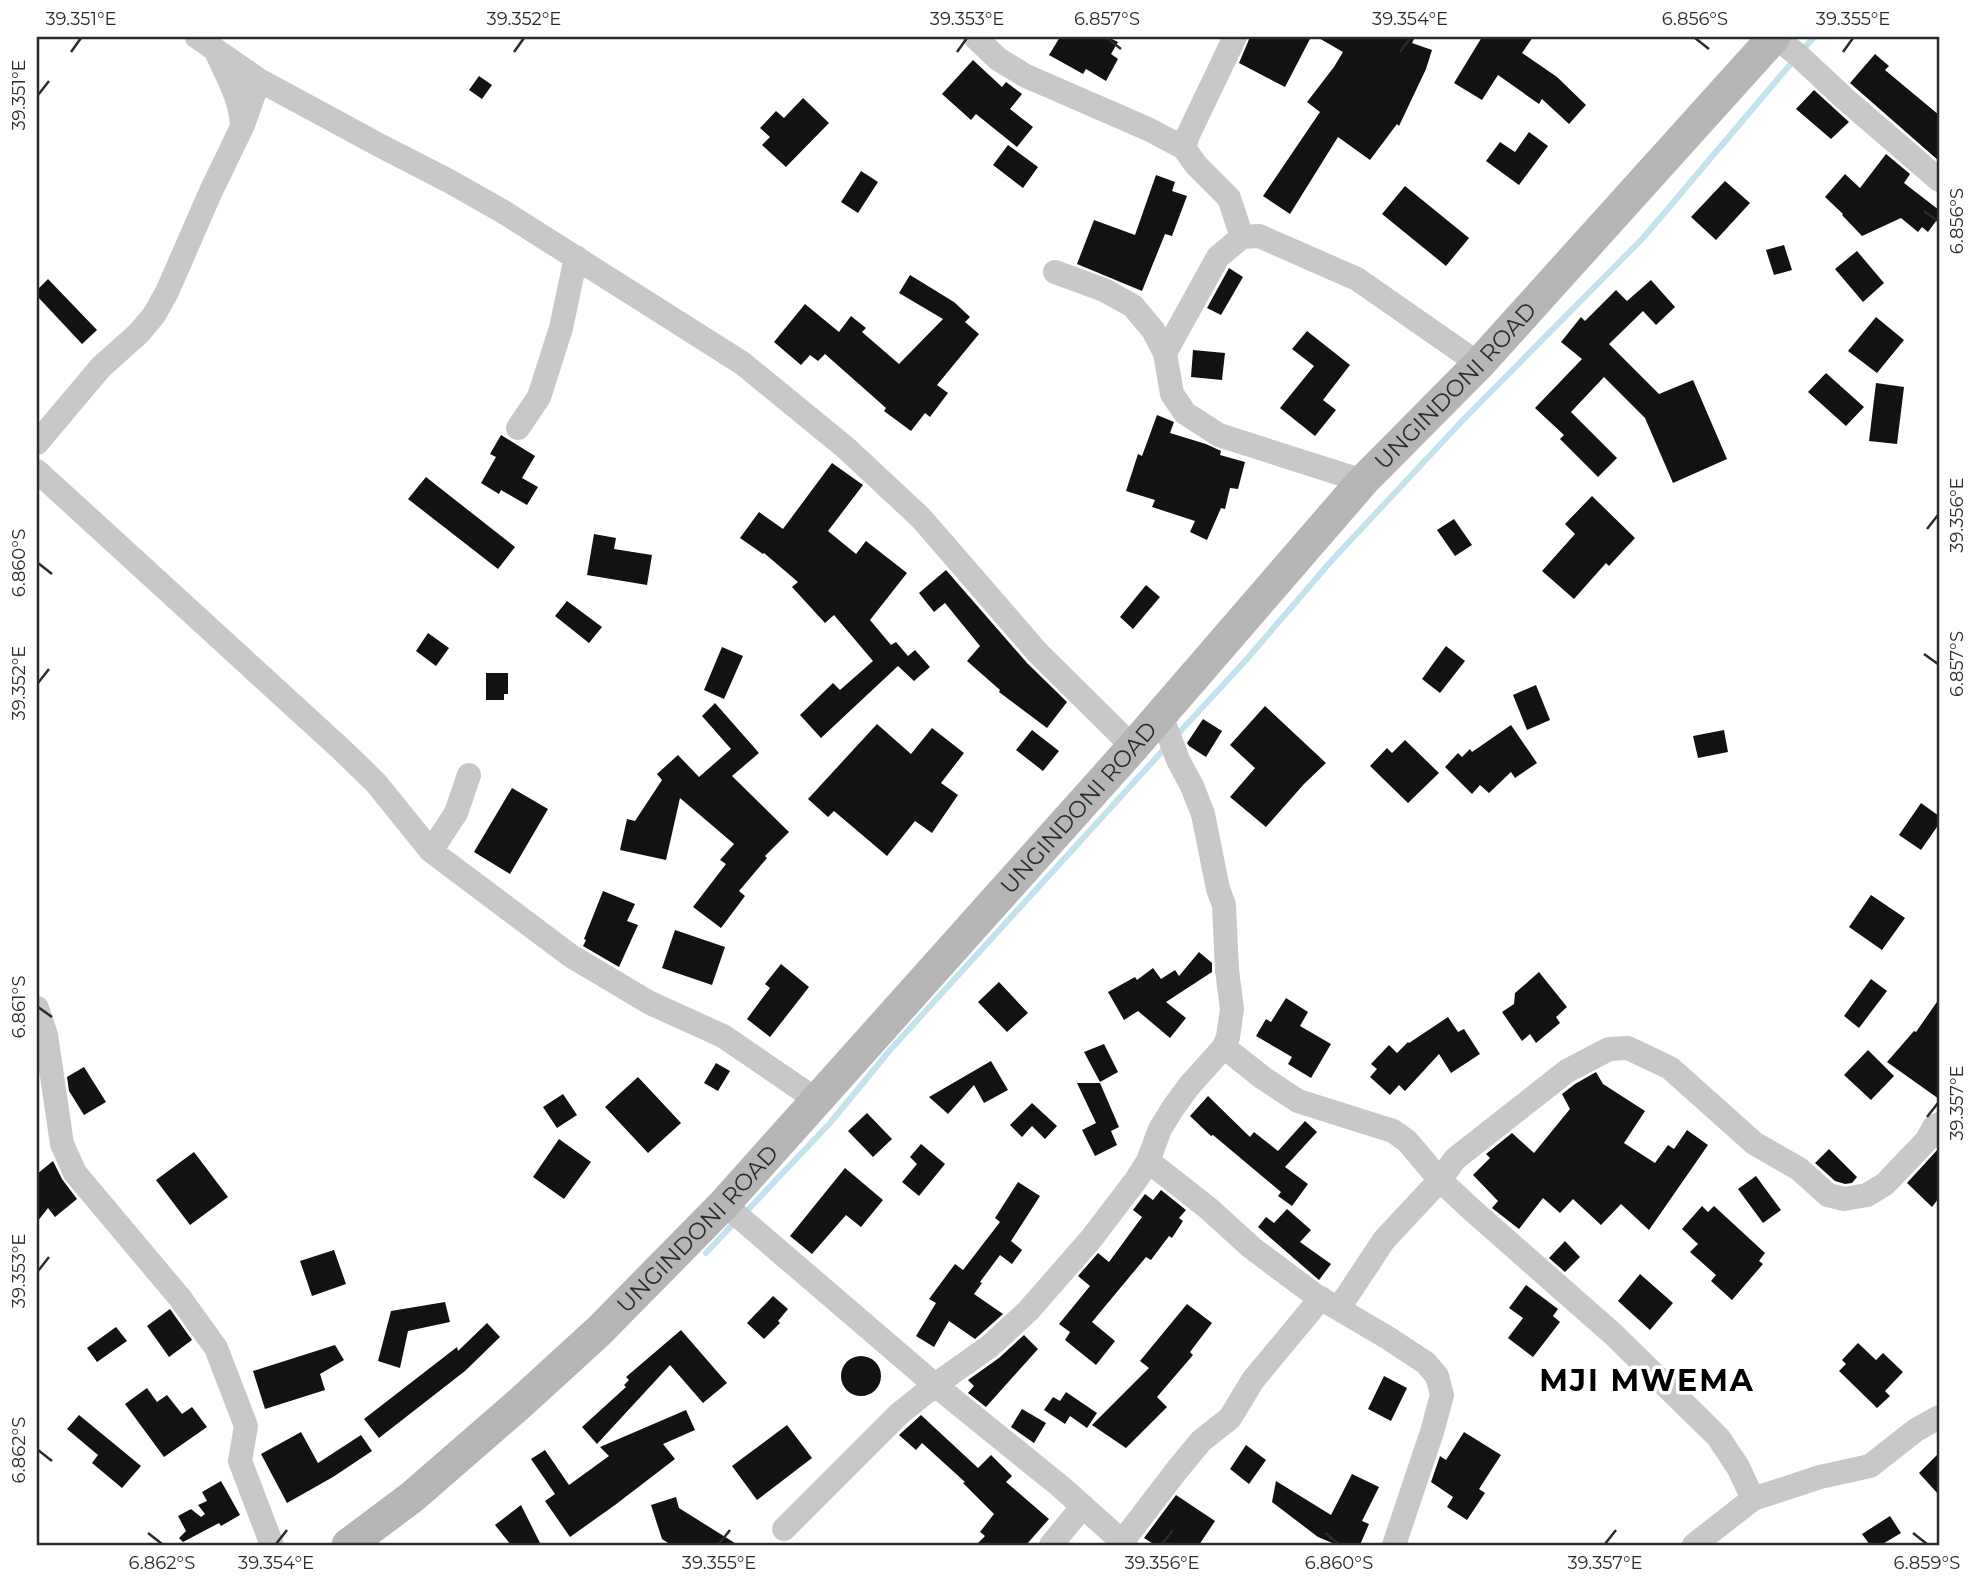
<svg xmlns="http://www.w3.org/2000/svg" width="1976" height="1582" font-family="Montserrat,sans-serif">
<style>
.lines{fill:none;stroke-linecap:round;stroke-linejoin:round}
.stream{stroke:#c2e2ec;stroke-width:6}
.building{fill:#121212}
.minor{stroke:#c8c8c8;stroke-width:24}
.secondary{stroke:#b5b5b5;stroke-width:33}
.ticks{fill:none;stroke:#2b2b2b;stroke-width:2.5}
.labels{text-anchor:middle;stroke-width:7;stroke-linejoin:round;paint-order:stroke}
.street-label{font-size:23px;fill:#2b2b2b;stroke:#fff}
.district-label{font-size:30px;font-weight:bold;letter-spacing:2px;fill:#000;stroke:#fff}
.neatline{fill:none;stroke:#2b2b2b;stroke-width:2.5}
.ticks-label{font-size:18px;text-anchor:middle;fill:#2b2b2b}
</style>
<rect width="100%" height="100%" fill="#fff"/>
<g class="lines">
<path class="stream" d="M 1801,52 L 1814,37
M 1176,736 L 1246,660 L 1333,559 L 1464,419 L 1643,238 L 1794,60
M 744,1214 L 830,1123 L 891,1049 L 1166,747
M 706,1253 L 736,1221"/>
</g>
<path class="building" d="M 1060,37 L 1108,37 L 1118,42 L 1111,54 L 1118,59 L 1106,81 L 1086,69 L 1083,74 L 1049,55 Z
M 1250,37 L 1311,37 L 1285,87 L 1239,63 Z
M 1317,37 L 1415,37 L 1412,43 L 1432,50 L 1426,69 L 1399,126 L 1397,124 L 1370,160 L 1338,137 L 1290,214 L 1263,196 L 1320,112 L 1307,102 L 1334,67 L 1343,52 Z
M 1482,37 L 1533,37 L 1522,53 L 1557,77 L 1586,105 L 1569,124 L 1542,99 L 1539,104 L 1498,75 L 1482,100 L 1454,83 Z
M 1875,54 L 1889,66 L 1885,70 L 1939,115 L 1939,161 L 1850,83 Z
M 973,60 L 1002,87 L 1006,82 L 1022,94 L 1010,109 L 1033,127 L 1017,147 L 976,114 L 971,120 L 942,94 Z
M 479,76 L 492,85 L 482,99 L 469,90 Z
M 1814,90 L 1849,122 L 1831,139 L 1796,109 Z
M 803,98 L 829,123 L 786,167 L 762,145 L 770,137 L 760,128 L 776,111 L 784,118 Z
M 1529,132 L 1548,146 L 1519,185 L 1486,161 L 1500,142 L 1515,152 Z
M 1008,145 L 1038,167 L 1023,188 L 993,165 Z
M 1886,154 L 1910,174 L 1904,183 L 1939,210 L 1939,217 L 1928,232 L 1922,227 L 1918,232 L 1901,218 L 1862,236 L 1842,215 L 1843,214 L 1825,197 L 1845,174 L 1860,188 Z
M 861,171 L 878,182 L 858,213 L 841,202 Z
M 1156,175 L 1175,182 L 1172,191 L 1187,196 L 1172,236 L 1165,234 L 1142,291 L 1077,264 L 1094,220 L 1135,235 Z
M 1725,181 L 1750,203 L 1716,240 L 1691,217 Z
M 1405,186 L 1469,238 L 1446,266 L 1382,214 Z
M 1784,245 L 1792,270 L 1774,275 L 1766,250 Z
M 1857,251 L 1884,283 L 1863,302 L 1835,269 Z
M 1229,268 L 1243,277 L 1221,315 L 1207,308 Z
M 910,275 L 954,302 L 970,317 L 965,322 L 979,334 L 937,385 L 948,393 L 930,417 L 925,413 L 911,431 L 884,411 L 886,408 L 825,354 L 818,361 L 810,355 L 801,365 L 774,342 L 805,304 L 839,332 L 851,316 L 866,328 L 862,332 L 899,364 L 943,319 L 899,293 Z
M 48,279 L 97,330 L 82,344 L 37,296 L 37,290 Z
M 1651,280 L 1675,307 L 1656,325 L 1643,311 L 1609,344 L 1659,394 L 1693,380 L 1727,459 L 1673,483 L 1645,418 L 1604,377 L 1571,412 L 1617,458 L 1598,477 L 1560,439 L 1564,435 L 1535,408 L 1582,359 L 1561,342 L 1581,317 L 1585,321 L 1616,290 L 1627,301 Z
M 1876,317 L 1904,340 L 1877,373 L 1848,351 Z
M 1307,331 L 1350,365 L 1323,400 L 1336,410 L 1315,436 L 1280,408 L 1314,366 L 1292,349 Z
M 1193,350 L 1225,353 L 1222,380 L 1191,377 Z
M 1826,373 L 1864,407 L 1846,426 L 1808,392 Z
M 1876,383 L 1904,387 L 1897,444 L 1869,441 Z
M 1157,415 L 1174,422 L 1170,433 L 1206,444 L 1221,451 L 1220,455 L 1245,462 L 1238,489 L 1230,488 L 1225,509 L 1221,508 L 1207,540 L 1190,532 L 1195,521 L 1152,507 L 1155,500 L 1126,491 L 1138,454 L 1142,456 Z
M 501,435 L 535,456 L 522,478 L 538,487 L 527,505 L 501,490 L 499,494 L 481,483 L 496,457 L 490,454 Z
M 832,463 L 863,485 L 828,531 L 856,554 L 866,541 L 907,573 L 870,620 L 891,645 L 896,642 L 908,656 L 915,650 L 930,667 L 914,681 L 898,666 L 821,738 L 800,715 L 833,683 L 840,690 L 873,661 L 834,615 L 825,623 L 792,587 L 798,582 L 764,553 L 763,554 L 740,538 L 759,512 L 783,529 Z
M 426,477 L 515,547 L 498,569 L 408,499 Z
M 1592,496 L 1635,538 L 1609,566 L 1606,563 L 1574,599 L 1542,571 L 1575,534 L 1565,524 Z
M 1454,519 L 1472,545 L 1455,556 L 1437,530 Z
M 594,534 L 616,538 L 614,549 L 652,555 L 647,585 L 587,575 Z
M 946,570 L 1027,663 L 1067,702 L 1047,728 L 999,692 L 1000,690 L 967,661 L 980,646 L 945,603 L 934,612 L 919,593 Z
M 1146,585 L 1160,597 L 1133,629 L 1120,617 Z
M 567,601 L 602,627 L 589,643 L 555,616 Z
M 428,633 L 449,648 L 436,666 L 416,651 Z
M 1446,646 L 1465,661 L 1440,693 L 1422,679 Z
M 722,647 L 743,656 L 724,699 L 704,690 Z
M 486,673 L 508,673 L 508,694 L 504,694 L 504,700 L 486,700 Z
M 1536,685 L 1550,720 L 1527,730 L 1513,695 Z
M 715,703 L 759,753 L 732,776 L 789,832 L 765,856 L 767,858 L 739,891 L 745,896 L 721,928 L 693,907 L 726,864 L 720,860 L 734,844 L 680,798 L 666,860 L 620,850 L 627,819 L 635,821 L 662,780 L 657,774 L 678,755 L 699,777 L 731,749 L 702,716 Z
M 1265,706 L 1326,763 L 1304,784 L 1266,827 L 1230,797 L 1255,768 L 1230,745 Z
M 1203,719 L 1222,731 L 1206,757 L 1189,746 L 1187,743 Z
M 877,724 L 911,754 L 932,728 L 964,753 L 941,783 L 958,795 L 932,833 L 915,821 L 887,856 L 834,811 L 828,817 L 808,799 Z
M 1511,725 L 1537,763 L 1515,778 L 1511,772 L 1489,793 L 1480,785 L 1472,794 L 1445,767 L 1458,753 L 1462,757 L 1470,749 L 1472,752 Z
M 1032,730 L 1059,751 L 1043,771 L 1016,750 Z
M 1724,730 L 1728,752 L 1698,758 L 1693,736 Z
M 1405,740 L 1439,773 L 1408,803 L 1370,766 L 1387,748 L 1392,753 Z
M 512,788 L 548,809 L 510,874 L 474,852 Z
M 1921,803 L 1939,816 L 1939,824 L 1921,850 L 1899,835 Z
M 603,891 L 635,904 L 627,921 L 638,925 L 619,967 L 583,946 L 586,940 L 584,939 Z
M 1871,895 L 1905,918 L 1882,950 L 1849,927 Z
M 675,930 L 725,947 L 712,985 L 662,968 Z
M 1199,952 L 1212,963 L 1212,972 L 1166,1002 L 1186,1018 L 1170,1038 L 1138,1011 L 1124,1020 L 1108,992 L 1135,977 L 1137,980 L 1153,968 L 1161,979 L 1175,970 L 1179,976 Z
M 781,964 L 809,987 L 770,1037 L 747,1019 L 770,988 L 765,984 Z
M 1539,972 L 1567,1007 L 1556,1017 L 1560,1023 L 1536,1043 L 1530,1034 L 1522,1041 L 1502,1012 L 1514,1004 L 1515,993 Z
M 1871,979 L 1887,991 L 1859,1028 L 1844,1016 Z
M 999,982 L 1028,1013 L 1007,1032 L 978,1002 Z
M 1286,998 L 1308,1012 L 1300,1026 L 1331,1044 L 1311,1078 L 1288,1064 L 1292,1057 L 1256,1036 L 1266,1019 L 1271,1022 Z
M 1939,999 L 1939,1099 L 1887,1062 L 1914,1031 L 1916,1032 Z
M 1448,1017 L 1458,1032 L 1464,1029 L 1480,1054 L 1451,1073 L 1439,1054 L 1405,1091 L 1399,1085 L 1390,1095 L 1370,1077 L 1377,1069 L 1371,1064 L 1389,1045 L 1397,1053 L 1408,1042 L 1409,1043 Z
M 1104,1044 L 1118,1072 L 1100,1082 L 1084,1052 Z
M 1868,1050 L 1894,1076 L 1871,1100 L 1844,1075 Z
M 991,1061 L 1008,1090 L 984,1103 L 974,1085 L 948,1114 L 929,1097 Z
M 716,1063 L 730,1071 L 718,1091 L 704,1083 Z
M 84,1067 L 106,1102 L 84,1115 L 69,1091 L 67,1077 Z
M 1596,1072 L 1603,1084 L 1645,1111 L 1624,1143 L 1655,1163 L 1668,1145 L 1674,1149 L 1687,1130 L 1708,1145 L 1649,1230 L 1621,1204 L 1601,1225 L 1573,1199 L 1560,1213 L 1543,1198 L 1519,1229 L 1492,1208 L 1498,1201 L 1473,1175 L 1490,1158 L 1486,1154 L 1512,1133 L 1534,1153 L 1570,1109 L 1562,1094 L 1575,1084 Z
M 638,1077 L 681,1123 L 648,1153 L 605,1107 Z
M 1077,1083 L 1100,1083 L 1119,1127 L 1111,1131 L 1117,1145 L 1095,1156 L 1082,1130 L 1096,1123 Z
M 563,1094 L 577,1115 L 557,1128 L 543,1107 Z
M 1208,1096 L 1250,1137 L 1254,1132 L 1278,1151 L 1305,1121 L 1317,1132 L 1285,1167 L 1308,1184 L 1292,1206 L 1278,1196 L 1281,1192 L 1213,1135 L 1211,1136 L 1190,1116 Z
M 1032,1103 L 1057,1126 L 1045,1139 L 1032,1126 L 1022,1137 L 1010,1125 Z
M 867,1113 L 892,1139 L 873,1157 L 848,1131 Z
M 559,1139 L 591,1162 L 564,1199 L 533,1177 Z
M 921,1144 L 945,1164 L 919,1196 L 902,1182 L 917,1164 L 910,1157 Z
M 1939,1148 L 1939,1198 L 1932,1207 L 1907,1183 Z
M 1829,1149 L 1857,1177 L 1852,1183 L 1845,1184 L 1835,1181 L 1815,1163 Z
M 194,1152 L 228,1197 L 190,1225 L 156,1180 Z
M 53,1161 L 62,1179 L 77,1199 L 55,1217 L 48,1208 L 37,1222 L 37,1174 Z
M 845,1168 L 883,1200 L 861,1227 L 846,1215 L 812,1254 L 790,1236 Z
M 1756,1176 L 1781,1210 L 1763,1223 L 1738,1189 Z
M 1018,1182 L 1040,1196 L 1011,1241 L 1022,1250 L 1012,1264 L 1000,1255 L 980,1282 L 982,1283 L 974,1294 L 1003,1314 L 975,1339 L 949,1321 L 934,1347 L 916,1336 L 936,1303 L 929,1299 L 955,1264 L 963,1270 L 1000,1222 L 995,1218 Z
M 1161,1190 L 1186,1210 L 1179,1218 L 1183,1221 L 1172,1238 L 1169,1236 L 1151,1260 L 1146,1257 L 1092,1322 L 1115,1341 L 1096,1365 L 1065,1340 L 1070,1332 L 1059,1324 L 1090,1286 L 1078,1276 L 1098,1253 L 1109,1262 L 1142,1217 L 1133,1210 L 1145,1194 L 1153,1200 Z
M 1702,1206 L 1708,1212 L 1714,1206 L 1765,1253 L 1759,1261 L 1763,1264 L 1732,1300 L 1711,1281 L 1716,1275 L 1690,1252 L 1698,1244 L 1682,1229 Z
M 1287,1209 L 1311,1230 L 1300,1242 L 1331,1264 L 1319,1280 L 1258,1227 L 1266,1217 L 1274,1223 Z
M 1565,1241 L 1580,1257 L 1565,1272 L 1549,1258 Z
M 334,1250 L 346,1284 L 312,1296 L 300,1261 Z
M 1640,1274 L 1673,1303 L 1650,1330 L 1618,1301 Z
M 1526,1285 L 1558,1309 L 1553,1316 L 1560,1322 L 1533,1357 L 1508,1338 L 1523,1318 L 1509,1308 Z
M 773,1296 L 788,1309 L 778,1321 L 780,1323 L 764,1339 L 747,1323 Z
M 445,1302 L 450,1322 L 408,1331 L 400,1368 L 378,1361 L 391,1311 Z
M 1187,1304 L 1212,1323 L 1190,1352 L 1193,1355 L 1157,1397 L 1167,1407 L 1126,1448 L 1092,1425 L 1149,1368 L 1140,1361 Z
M 170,1309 L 192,1340 L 169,1357 L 147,1326 Z
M 487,1323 L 500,1337 L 465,1371 L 379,1438 L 364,1419 L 457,1347 L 458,1351 Z
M 116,1327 L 127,1341 L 97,1362 L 87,1348 Z
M 681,1330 L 727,1383 L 703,1403 L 670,1365 L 597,1444 L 582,1427 L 626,1387 L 624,1385 L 629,1380 L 626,1377 Z
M 1024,1335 L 1038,1349 L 986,1407 L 968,1393 L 974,1386 L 968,1380 L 999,1358 Z
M 1858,1343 L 1876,1360 L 1883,1353 L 1903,1372 L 1885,1391 L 1890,1396 L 1877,1408 L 1839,1371 L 1846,1364 L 1842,1360 Z
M 335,1345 L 344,1360 L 320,1374 L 325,1390 L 265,1409 L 253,1371 Z
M841 1376a20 20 0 1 1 40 0a20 20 0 1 1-40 0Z
M 1384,1376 L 1407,1388 L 1391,1421 L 1368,1409 Z
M 147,1388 L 157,1402 L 167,1395 L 182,1414 L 192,1407 L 207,1427 L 164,1457 L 125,1404 Z
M 1066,1392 L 1097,1413 L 1087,1428 L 1070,1416 L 1065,1424 L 1044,1410 L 1053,1397 L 1060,1401 Z
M 1022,1409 L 1046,1423 L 1034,1443 L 1011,1427 Z
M 686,1410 L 695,1430 L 663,1444 L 675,1459 L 615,1505 L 570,1537 L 545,1501 L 555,1494 L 531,1459 L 545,1450 L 569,1485 L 609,1456 L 600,1447 Z
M 79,1415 L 141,1466 L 122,1488 L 92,1463 L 98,1455 L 67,1429 Z
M 921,1415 L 978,1468 L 991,1455 L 1012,1476 L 1006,1482 L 1049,1519 L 1026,1545 L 976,1545 L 985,1536 L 980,1532 L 994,1514 L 963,1483 L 965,1482 L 922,1443 L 916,1450 L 899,1435 Z
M 787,1425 L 812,1458 L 757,1500 L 732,1466 Z
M 301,1432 L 318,1463 L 361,1435 L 372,1451 L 333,1477 L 287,1503 L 261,1454 Z
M 1464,1432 L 1501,1455 L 1479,1489 L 1485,1493 L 1467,1520 L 1447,1507 L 1453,1497 L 1431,1482 L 1440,1456 L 1446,1460 Z
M 1246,1445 L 1266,1460 L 1249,1484 L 1230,1469 Z
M 1939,1453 L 1939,1495 L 1919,1473 Z
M 1352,1474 L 1379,1487 L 1362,1521 L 1369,1524 L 1360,1545 L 1337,1545 L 1318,1537 L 1272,1502 L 1276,1481 L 1331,1515 Z
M 221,1481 L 240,1515 L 221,1526 L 219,1523 L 183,1542 L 179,1538 L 186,1531 L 178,1516 L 191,1509 L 201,1517 L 205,1514 L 198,1505 L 207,1501 L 202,1492 Z
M 1176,1495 L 1215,1521 L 1199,1545 L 1155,1545 L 1144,1538 Z
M 676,1497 L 679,1508 L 738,1545 L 671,1545 L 662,1539 L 651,1505 Z
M 521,1505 L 541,1545 L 511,1545 L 495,1525 Z
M 1890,1516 L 1901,1533 L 1881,1545 L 1870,1545 L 1862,1534 Z"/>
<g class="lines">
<path class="minor" d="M 197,37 L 259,80 L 379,145 L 449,181 L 502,211 L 742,363 L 846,448 L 921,518 L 1038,653 L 1133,747
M 975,37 L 998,59 L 1026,76 L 1148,129 L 1184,148
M 1235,37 L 1188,135 L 1184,148 L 1196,165 L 1229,198 L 1242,237
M 1775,37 L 1798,55 L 1844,98 L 1939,180
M 216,51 C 227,77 240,96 242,125
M 1055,272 L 1104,290 L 1133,306 L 1153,330 L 1165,353 L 1172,394 L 1185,413 L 1219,435 L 1363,481
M 1165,353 L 1218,257 L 1242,237 L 1259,236 L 1357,279 L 1479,364
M 518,428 L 539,397 L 561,328 L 576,257
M 37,443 L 101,367 L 139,333 L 154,315 L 167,292 L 211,191 L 243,125 L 259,80
M 37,471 L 341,749 L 376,783 L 431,851 L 571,956 L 650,1003 L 723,1036 L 818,1101
M 431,851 L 456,813 L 469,775
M 37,1008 L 46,1035 L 62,1144 L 75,1173 L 180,1298 L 216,1348 L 246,1426 L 240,1461 L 272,1545
M 1224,1047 L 1263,1078 L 1298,1101 L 1393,1131 L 1407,1141 L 1440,1180 L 1471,1209 L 1613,1334 L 1718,1437 L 1738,1467 L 1753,1499
M 1148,1161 L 1208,1208 L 1252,1248 L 1315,1295 L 1388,1338 L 1426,1363 L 1437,1376 L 1442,1395 L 1432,1432 L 1394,1545
M 724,1204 L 935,1385 L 1060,1486 L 1126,1545
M 1339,1308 L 1384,1240 L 1440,1180 L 1455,1159 L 1567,1071 L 1609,1049 L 1628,1048 L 1670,1068 L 1754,1143 L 1799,1169 L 1828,1195 L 1844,1199 L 1867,1195 L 1885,1184 L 1927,1140 L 1934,1127 L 1939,1124
M 784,1529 L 899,1414 L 935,1385 L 990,1346 L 1028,1311 L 1091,1239 L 1136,1180 L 1148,1161 L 1160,1129 L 1173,1108 L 1189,1086 L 1224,1047 L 1228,1037 L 1232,1009 L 1227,970 L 1224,905 L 1218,889 L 1203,814 L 1192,786 L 1178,760 L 1161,715
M 1122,1542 L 1177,1470 L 1201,1441 L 1230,1418 L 1253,1380 L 1321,1298
M 1051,1545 L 1083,1506
M 1694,1545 L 1753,1499 L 1820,1477 L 1870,1466 L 1916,1430 L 1939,1417"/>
<path class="secondary" id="s1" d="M 348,1545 L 412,1497 L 518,1405 L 599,1331 L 724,1204 L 1133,747 L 1363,481 L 1479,364 L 1774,37"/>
</g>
<path class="ticks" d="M 1107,38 L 1121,49M 1695,38 L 1709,49M 71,52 L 81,38M 514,52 L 524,38M 957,52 L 967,38M 1400,52 L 1410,38M 1843,52 L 1853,38M 38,95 L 49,81M 1924,211 L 1938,221M 1927,529 L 1938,515M 38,563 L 52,574M 1924,654 L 1938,664M 38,683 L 49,669M 38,1007 L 52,1017M 1927,1117 L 1938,1103M 38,1271 L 49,1257M 38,1450 L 52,1461M 148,1533 L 162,1544M 1325,1533 L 1339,1544M 1913,1533 L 1927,1544M 276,1544 L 287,1530M 719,1544 L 730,1530M 1162,1544 L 1173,1530M 1605,1544 L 1616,1530"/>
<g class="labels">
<g class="street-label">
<text dy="8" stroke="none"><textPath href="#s1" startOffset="1606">UNGINDONI ROAD</textPath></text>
<text dy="8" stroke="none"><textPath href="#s1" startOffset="1040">UNGINDONI ROAD</textPath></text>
<text dy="8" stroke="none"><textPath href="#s1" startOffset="472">UNGINDONI ROAD</textPath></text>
</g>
<g class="district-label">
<text x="1647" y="1391">MJI MWEMA</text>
</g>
</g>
<rect width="1976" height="1582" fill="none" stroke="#ffffff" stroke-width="77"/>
<rect x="38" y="38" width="1900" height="1506" class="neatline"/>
<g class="ticks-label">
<text x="81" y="25">39.351°E</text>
<text x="524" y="25">39.352°E</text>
<text x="967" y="25">39.353°E</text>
<text x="1107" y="25">6.857°S</text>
<text x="1410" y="25">39.354°E</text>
<text x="1695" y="25">6.856°S</text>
<text x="1853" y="25">39.355°E</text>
<text transform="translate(19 95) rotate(-90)" y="6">39.351°E</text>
<text transform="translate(1957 221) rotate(-90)" y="6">6.856°S</text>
<text transform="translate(1957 515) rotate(-90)" y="6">39.356°E</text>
<text transform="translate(19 563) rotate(-90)" y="6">6.860°S</text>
<text transform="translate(1957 664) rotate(-90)" y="6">6.857°S</text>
<text transform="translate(19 683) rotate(-90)" y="6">39.352°E</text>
<text transform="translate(19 1007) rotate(-90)" y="6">6.861°S</text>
<text transform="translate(1957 1103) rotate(-90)" y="6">39.357°E</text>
<text transform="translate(19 1271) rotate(-90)" y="6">39.353°E</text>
<text transform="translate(19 1450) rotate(-90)" y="6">6.862°S</text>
<text x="162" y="1569">6.862°S</text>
<text x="276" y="1569">39.354°E</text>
<text x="719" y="1569">39.355°E</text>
<text x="1162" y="1569">39.356°E</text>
<text x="1339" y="1569">6.860°S</text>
<text x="1605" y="1569">39.357°E</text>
<text x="1927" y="1569">6.859°S</text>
</g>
</svg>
